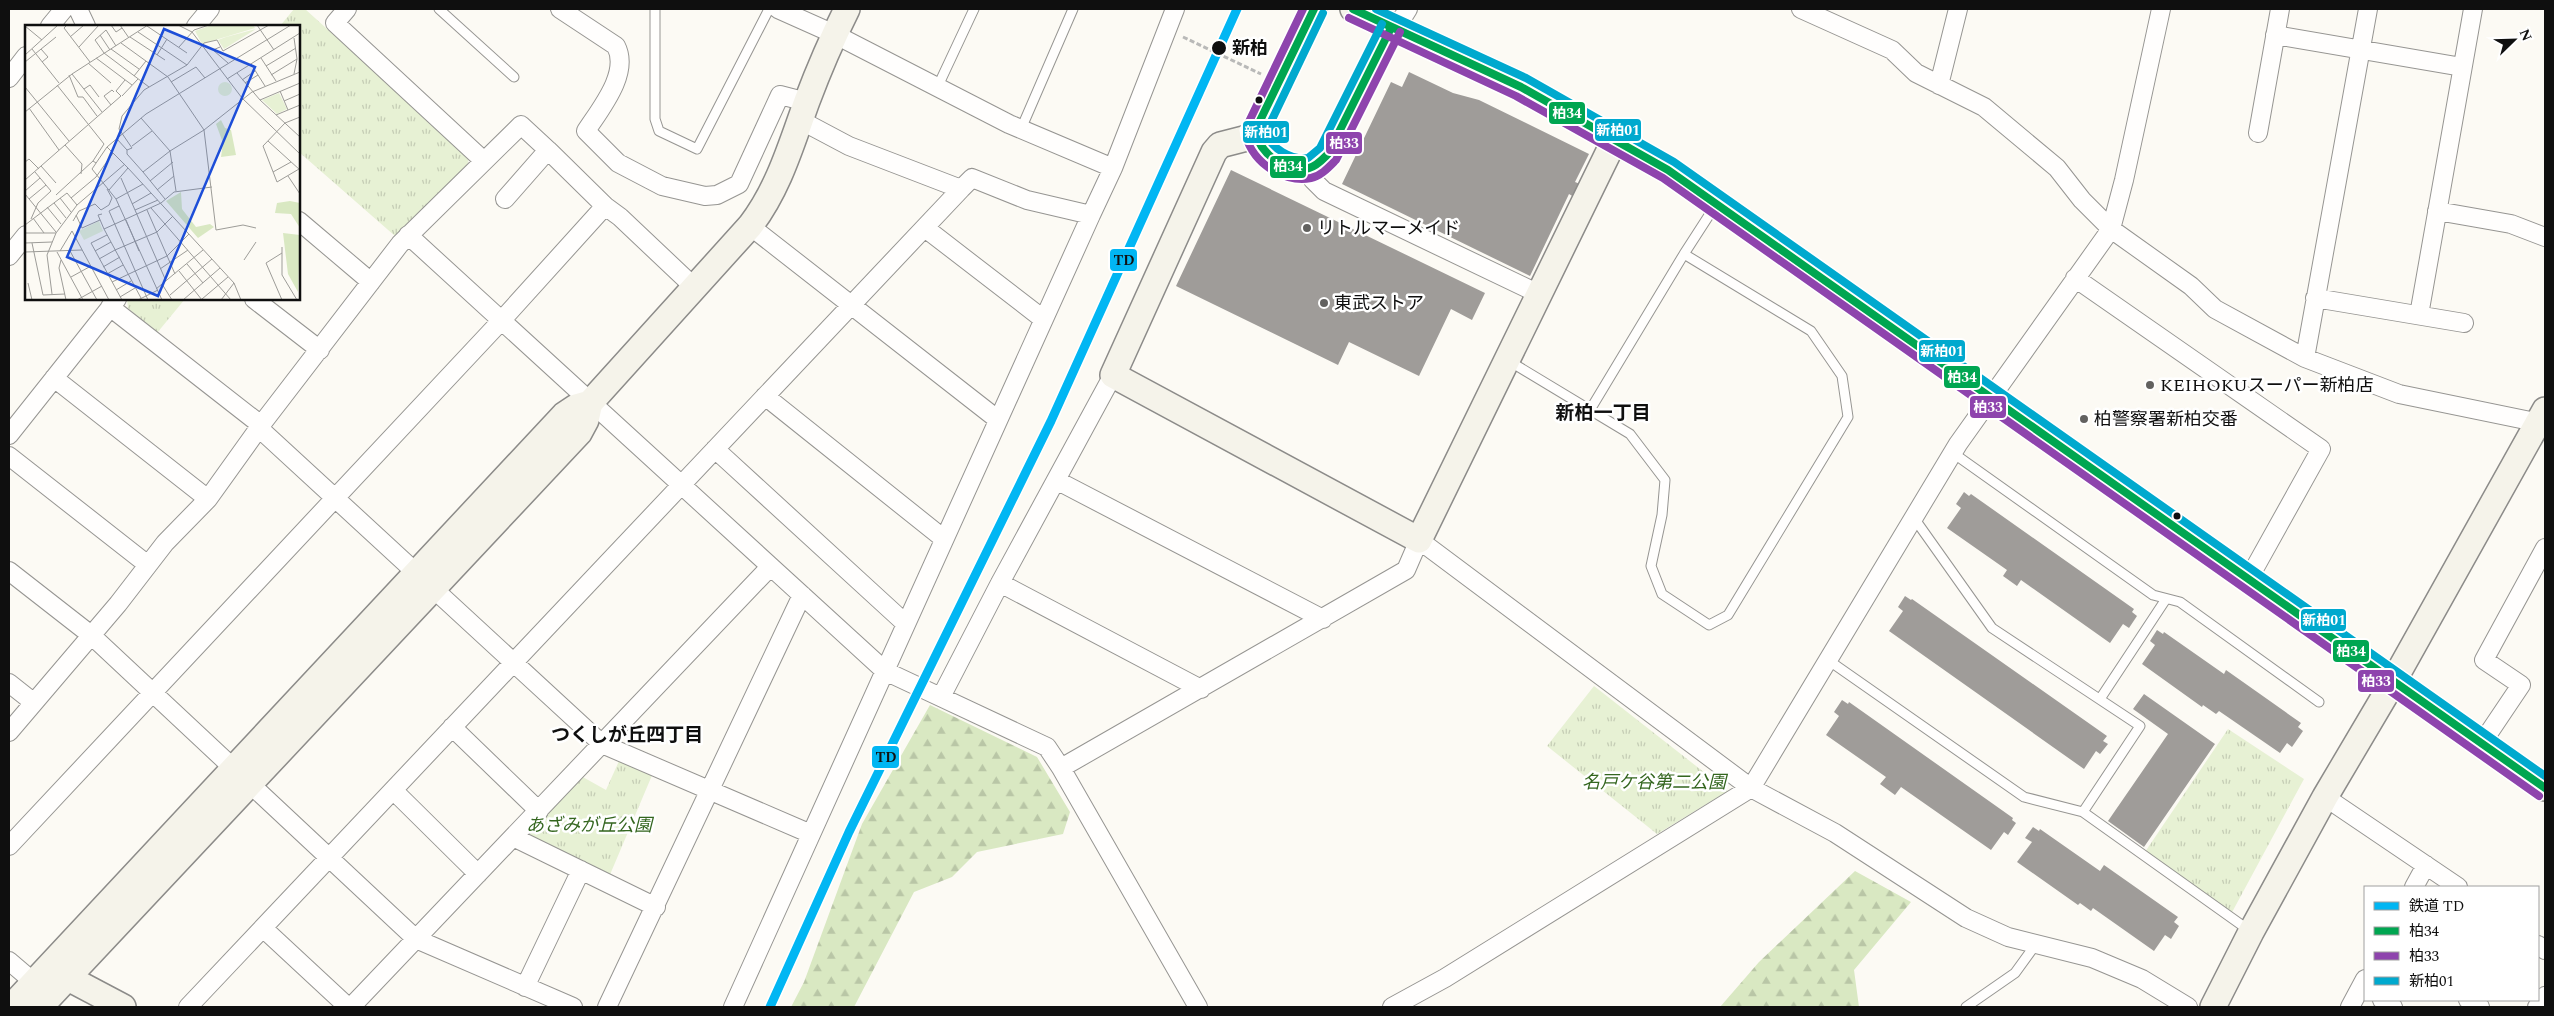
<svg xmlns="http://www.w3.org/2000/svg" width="2554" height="1016" font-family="Spectral,'Noto Sans JP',serif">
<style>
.forest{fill:url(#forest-firs)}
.park{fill:url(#park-tufts)}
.building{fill:#9f9c99}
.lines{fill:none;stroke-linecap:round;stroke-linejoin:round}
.lane-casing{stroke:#969592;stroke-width:11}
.street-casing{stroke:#969592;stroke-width:20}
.secondary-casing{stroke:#8c8b89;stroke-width:28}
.path{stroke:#b9b9b8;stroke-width:3;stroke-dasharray:5 2.5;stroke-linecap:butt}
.lane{stroke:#fffefd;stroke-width:9}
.street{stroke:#fffefd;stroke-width:18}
.secondary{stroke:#f5f3ea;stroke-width:25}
.bus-1-casing{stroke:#fff;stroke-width:11}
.bus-2-casing{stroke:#fff;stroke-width:11}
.bus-3-casing{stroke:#fff;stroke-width:11}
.bus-1{stroke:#00a651;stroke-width:8}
.bus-2{stroke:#8e44ad;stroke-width:8}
.bus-3{stroke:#00a9ce;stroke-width:8}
.rail-1-casing{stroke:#fff;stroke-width:12}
.rail-1{stroke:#01b6f3;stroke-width:9}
.stop-dot{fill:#0f0f0f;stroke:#fff;stroke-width:2}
.poi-dot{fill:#62615f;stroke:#fff;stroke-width:2}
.labels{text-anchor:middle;stroke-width:5;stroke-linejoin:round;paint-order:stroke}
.stop-label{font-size:18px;font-weight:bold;fill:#0f0f0f;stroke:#fff;text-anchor:start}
.poi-label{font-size:18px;fill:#0f0f0f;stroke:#fff;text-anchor:start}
.park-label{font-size:18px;font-style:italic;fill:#34661f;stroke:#fff}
.neighbourhood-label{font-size:19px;font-weight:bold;fill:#0f0f0f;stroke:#fff}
.inset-road{fill:none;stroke:#9d9c98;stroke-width:1}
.view{fill:#1d4ed8;fill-opacity:0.15;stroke:#1d4ed8;stroke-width:2.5}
.inset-edge{fill:none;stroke:#0f0f0f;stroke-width:2.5}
.line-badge{stroke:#fff;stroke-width:2}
.badge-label{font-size:14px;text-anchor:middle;font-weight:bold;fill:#fff}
.pale-badge-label{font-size:14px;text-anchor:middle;font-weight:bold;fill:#111}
</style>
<defs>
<pattern id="forest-firs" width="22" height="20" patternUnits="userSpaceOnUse" patternTransform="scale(1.25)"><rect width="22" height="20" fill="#d9e8c2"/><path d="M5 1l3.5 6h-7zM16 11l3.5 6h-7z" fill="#b9c6a6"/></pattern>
<pattern id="park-tufts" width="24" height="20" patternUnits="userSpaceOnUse" patternTransform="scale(1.25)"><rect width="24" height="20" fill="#e7f1d4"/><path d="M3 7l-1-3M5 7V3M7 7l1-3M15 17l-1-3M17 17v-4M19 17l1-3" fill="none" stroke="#c5cdb5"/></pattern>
</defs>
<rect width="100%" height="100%" fill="#fcfaf4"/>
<path class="forest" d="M 930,705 L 1037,757 L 1070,812 L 1063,834 L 977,852 L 952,877 L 914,892 L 854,1007 L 791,1007 L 804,982 L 862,824 Z
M 1855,871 L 1911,902 L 1854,970 L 1859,1007 L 1720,1007 L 1759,962 Z"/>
<path class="park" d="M 294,9 L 305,9 L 469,157 L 467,168 L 395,236 L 299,152 L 299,26 L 280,26 Z
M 127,299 L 185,299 L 157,333 L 128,308 Z
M 1594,686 L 1728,791 L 1657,834 L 1547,746 Z
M 2228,729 L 2304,779 L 2230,916 L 2143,855 Z
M 619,761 L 653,773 L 609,877 L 530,839 L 528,831 L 581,776 L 606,790 Z"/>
<path class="building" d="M 1409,72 L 1453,93 L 1479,100 L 1589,154 L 1575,182 L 1580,184 L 1574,197 L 1569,194 L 1530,276 L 1342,184 L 1391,82 L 1402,87 Z
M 1231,170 L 1485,293 L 1472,320 L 1451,309 L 1419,376 L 1349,342 L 1338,365 L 1176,286 Z
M 1964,492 L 1969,496 L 1971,494 L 2134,609 L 2132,612 L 2137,616 L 2129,628 L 2123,624 L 2110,643 L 2021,580 L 2017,586 L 2003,576 L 2007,570 L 1947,528 L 1961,508 L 1956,504 Z
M 1905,596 L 1911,600 L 1912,599 L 2107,736 L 2103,741 L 2108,744 L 2100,754 L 2096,751 L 2084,769 L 1889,631 L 1903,611 L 1898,607 Z
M 2157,630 L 2163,634 L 2164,632 L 2224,674 L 2226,670 L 2301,723 L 2298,727 L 2303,731 L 2292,747 L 2287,743 L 2280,753 L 2219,711 L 2216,714 L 2203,705 L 2202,707 L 2142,664 L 2155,645 L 2150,641 Z
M 2144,694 L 2215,744 L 2144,847 L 2108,821 L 2168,734 L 2133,709 Z
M 1842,700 L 1848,704 L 1849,702 L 2013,818 L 2012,820 L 2016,823 L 2008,835 L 2004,832 L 1991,850 L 1901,787 L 1895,795 L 1880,784 L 1886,777 L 1826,735 L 1839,716 L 1834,712 Z
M 2033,827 L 2039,831 L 2040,829 L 2100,871 L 2104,865 L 2178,917 L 2174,922 L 2179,926 L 2171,939 L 2165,935 L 2154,951 L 2093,908 L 2091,911 L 2080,903 L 2078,905 L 2017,862 L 2032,842 L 2025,838 Z"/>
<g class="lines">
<defs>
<path id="lane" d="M 439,9 L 514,77
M 655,9 L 655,119 L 659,131 L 697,149 L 769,9
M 937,88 L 974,9
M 1021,129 L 1073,9
M 1684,254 L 1715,206
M 1509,361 L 1630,434 L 1665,480 L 1662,515 L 1651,566 L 1662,594 L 1709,625 L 1728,615 L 1848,417 L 1842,376 L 1811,331 L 1684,254 L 1590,410
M 1953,453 L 2153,595 L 2180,602 L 2319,702
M 1914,518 L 1992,628 L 2140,726 L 2083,812
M 1828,660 L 2024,797 L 2083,812 L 2250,931
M 2100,699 L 2166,599
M 1966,1007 L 2015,973 L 2036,944"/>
<path id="street" d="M 78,9 L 86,26
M 347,9 L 335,23 L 484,161
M 560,9 L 616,46 C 630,73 601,108 586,131 L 618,163 L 662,186 L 705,196 L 717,195 L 739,184 L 780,95 L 807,102
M 778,9 L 834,34 L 1009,124 L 1113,168
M 1801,9 L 1892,50 L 1916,73 L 1984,107 L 2057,168 L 2082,200 L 2111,229 L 2191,286 L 2215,309 L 2305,358 L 2399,394 L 2545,424
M 50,26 L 64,9
M 196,26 L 210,9
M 1391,28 L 1403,17 L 1408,9
M 2275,35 L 2462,67
M 9,78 L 26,56
M 1939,85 L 1958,9
M 800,120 L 849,146 L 961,189 L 972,178 L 1027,200 L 1091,215 L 1113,168 L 1175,9
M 2258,133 L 2280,9
M 1310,168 L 1313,180 L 1324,191 L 1539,294
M 505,199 L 548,150 L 605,206
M 2437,211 L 2511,224 L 2545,237
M 299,221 L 371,282
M 750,226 L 997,419
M 925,228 L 1043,319
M 408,235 L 885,671 L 1047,747 L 1061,768 L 1198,1007
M 9,256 L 26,235
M 2075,278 L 2321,449 L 2248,580
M 2315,298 L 2464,323
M 254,299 L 320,350
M 110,307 L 261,425
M 2419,315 L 2473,9
M 2305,358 L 2368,9
M 54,378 L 208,499
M 765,396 L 944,539
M 259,428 L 602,744 L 811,834
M 9,435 L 117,299
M 715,449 L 906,624
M 9,456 L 148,565
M 1056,480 L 1323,619
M 9,571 L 91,635 L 416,939 L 573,1007
M 1000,583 L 1201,689
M 9,683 L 33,702
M 941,697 L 1000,583 L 1113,375
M 452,727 L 539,811
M 9,732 L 118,604 L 165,543 L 208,499 L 261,425 L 400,244 L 521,125 L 548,150
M 2482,743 L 2521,685 L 2484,660 L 2545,548
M 1061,768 L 1406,570 L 1419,540 L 1751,788 L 1835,833 L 1966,918 L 2008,937 L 2092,958 L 2142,979 L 2188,1007
M 393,790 L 478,874
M 2325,797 L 2458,887
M 513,837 L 656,907
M 9,846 L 501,321 L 605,206 L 620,217 L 694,287
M 2414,887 L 2426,865
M 264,929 L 348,1007
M 2538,945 L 2545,950
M 9,961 L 43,990
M 525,987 L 581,870
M 2382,1000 L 2393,1007
M 2468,1000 L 2480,1007
M 188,1007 L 961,189
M 351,1007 L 770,567
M 607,1007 L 802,595
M 733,1007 L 1091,215
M 1392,1007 L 1445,978 L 1751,788 L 1958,444 L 2111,229 L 2124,180 L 2161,9
M 2350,1007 L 2365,979
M 2537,1007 L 2545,996"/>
<path id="secondary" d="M 1314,9 L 1255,131 C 1256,152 1288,173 1309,168 C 1316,166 1322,160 1328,154 L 1391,28
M 1353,9 L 1521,87 L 1668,170 L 2545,788
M 1255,136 L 1220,145 L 1214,152 L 1113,375 L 1419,540 L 1615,139
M 53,970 L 123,1007
M 11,1007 L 564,415 L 576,407 L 590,403
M 40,1007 L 579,433 L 586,420 L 590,403 L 750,226 C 779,188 791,145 807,101 C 819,69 832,39 847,9
M 2213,1007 L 2251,932 L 2325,797 L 2393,682 L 2545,410"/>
</defs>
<use href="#lane" class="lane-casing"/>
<use href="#street" class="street-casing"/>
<use href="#secondary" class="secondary-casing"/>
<path class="path" d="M 1183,37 L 1261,74"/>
<use href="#lane" class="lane"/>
<use href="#street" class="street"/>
<use href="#secondary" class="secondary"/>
<defs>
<path id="bus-1" d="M 1314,9 L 1255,131 C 1260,153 1285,174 1309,168 C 1317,166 1323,159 1328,154 L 1391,28
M 1353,9 L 1521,87 L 1668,170 L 2545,788"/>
<path id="bus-2" d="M 1303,9 L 1245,130 C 1248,159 1281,184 1311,178 C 1321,176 1329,167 1336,160 L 1400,32
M 1349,18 L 1516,96 L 1663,178 L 2539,796"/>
<path id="bus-3" d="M 1376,9 L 1526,78 L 1674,162 L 2545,776
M 1323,13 L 1266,132 C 1271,149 1291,160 1308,158 L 1320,148 L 1382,24"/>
</defs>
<use href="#bus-1" class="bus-1-casing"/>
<use href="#bus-2" class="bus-2-casing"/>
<use href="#bus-3" class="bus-3-casing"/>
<use href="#bus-1" class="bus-1"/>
<use href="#bus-2" class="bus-2"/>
<use href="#bus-3" class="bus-3"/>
<defs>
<path id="rail-1" d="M 770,1007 L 849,832 L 1051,421 L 1237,9"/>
</defs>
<use href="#rail-1" class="rail-1-casing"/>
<use href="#rail-1" class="rail-1"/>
</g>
<g class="stop-dot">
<circle cx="1219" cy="48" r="8"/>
<circle cx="1259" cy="100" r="4.5"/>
<circle cx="2177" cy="516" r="4.5"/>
</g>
<g class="poi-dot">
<circle cx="1307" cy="228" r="5"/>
<circle cx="1324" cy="303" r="5"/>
<circle cx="2150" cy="385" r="5"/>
<circle cx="2084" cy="419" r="5"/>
</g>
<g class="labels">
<g class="stop-label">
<text x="1232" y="54">新柏</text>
</g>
<g class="poi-label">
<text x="1317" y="234">リトルマーメイド</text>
<text x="1334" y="309">東武ストア</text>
<text x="2160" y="391">KEIHOKUスーパー新柏店</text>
<text x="2094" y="425">柏警察署新柏交番</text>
</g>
<g class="park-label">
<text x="1654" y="788">名戸ケ谷第二公園</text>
<text x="589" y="831">あざみが丘公園</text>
</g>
<g class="neighbourhood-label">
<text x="1603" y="419">新柏一丁目</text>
<text x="627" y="741">つくしが丘四丁目</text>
</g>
</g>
<g transform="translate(25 25)">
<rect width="275" height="275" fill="#fcfaf4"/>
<path d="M 196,95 L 200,103 L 206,105 L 211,130 L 196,132 L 198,118 L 191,99 ZM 156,167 L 157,184 L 171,202 L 185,199 L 189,202 L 173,213 L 141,176 ZM 265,176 L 275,178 L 275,203 L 266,189 L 250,188 L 252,178 ZM 258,208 L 275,210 L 273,267 L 263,249 Z" fill="#d9e8c2"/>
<path d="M 187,0 L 228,0 L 230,3 L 177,19 L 170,6 ZM 231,4 L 199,24 L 193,15 L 201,12 ZM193 64a7 7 0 1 1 14 0a7 7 0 1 1-14 0ZM 254,68 L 262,84 L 252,89 L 237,75 ZM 74,196 L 78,206 L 59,215 L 54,206 Z" fill="#e7f1d4"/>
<path class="inset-road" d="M 42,0 L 39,3 L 65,37M 86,0 L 91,7 L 97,3M 95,0 L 104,13M 153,0 L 167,7 L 217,73 L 275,129M 232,0 L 249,25M 0,1 L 17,15M 122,1 L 162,28M 113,7 L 162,40M 75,10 L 85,25M 45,12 L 59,0M 105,12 L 140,35M 96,18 L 143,52 L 179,105 L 191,205 L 218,200 L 231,203M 91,21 L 81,5 L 70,15 L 79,28 L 124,62M 54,22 L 74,0M 154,22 L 169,5 L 184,0M 195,22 L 188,25 L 203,38M 7,24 L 34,58M 16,24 L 23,32 L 17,37M 86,24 L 114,44M 0,30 L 33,0M 132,30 L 142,14M 71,33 L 107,60M 236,33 L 251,56M 0,37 L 31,12M 63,38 L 86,58M 226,39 L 240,61M 241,41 L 271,23M 212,48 L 235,75 L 275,112M 47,49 L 77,87M 269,49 L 272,34 L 269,13M 44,50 L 53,72 L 58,72 L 72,91M 246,50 L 272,34M 109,51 L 121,36M 202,54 L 275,8M 217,55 L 230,46M 146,57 L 171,42 L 180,53M 220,58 L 233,50M 32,60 L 79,119 L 68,136 L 71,138M 0,62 L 44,116M 59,64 L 65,60 L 74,72M 255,66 L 263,85M 97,71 L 113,54M 235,75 L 275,58M 259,76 L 275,69M 86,80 L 79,71 L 87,65 L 89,67M 4,83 L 34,125M 0,87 L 47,49 L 123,0M 251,90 L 275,80M 92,114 L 102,125 L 107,123 L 94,104 L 97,91 L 119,65 L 162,40 L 179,18 L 192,15 L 198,26 L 244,0M 243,116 L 275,145M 40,120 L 57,139 L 56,149M 107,121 L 127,106M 82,122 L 103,143 L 84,165M 102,125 L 102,129 L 118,147 L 145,126 L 116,93M 0,137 L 4,134 L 14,144M 16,141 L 31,158M 103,143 L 209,258 L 216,275M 274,144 L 252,157 L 238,121 L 260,98 L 275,92M 118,147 L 140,174M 248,147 L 266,137M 263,151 L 275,169M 96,153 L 141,256M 0,155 L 96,71 L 91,66 L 100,55M 125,156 L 148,137M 132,165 L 149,151M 0,166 L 15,153M 151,166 L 145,126 L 179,105 L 227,67 L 275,47M 0,169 L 31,207M 31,170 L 68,136M 35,173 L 46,187M 46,173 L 71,152 L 88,128M 4,174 L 21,160M 91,174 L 118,159M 29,178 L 41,193M 107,179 L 126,168M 94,181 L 84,186 L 123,275M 22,182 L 36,199M 126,183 L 206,275M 110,185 L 133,175M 122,185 L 150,249M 77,189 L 73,190 L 79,204 L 116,273M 51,190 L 57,203 L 75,195M 8,193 L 19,208M 6,194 L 13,178 L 26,166 L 10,147M 101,195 L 114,226M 48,196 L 54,186 L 70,179 L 76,185 L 84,180 L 87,173 L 82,164M 0,200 L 42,168 L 52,180M 79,204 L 136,178 L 149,167 L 187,162M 0,208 L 31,208M 82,210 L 66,218 L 97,275M 0,218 L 27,217M 7,218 L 18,270 L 40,269M 257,222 L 257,250 L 272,275M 90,225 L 132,207 L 148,191M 35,226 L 47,206 L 84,275M 45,226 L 72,275M 70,226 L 86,217M 0,227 L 57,225M 32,227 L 58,275M 74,234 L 90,225M 36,235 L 34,243 L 41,275M 219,235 L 231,217M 162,239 L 178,258M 78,242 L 95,232M 135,244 L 163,225M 154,246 L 177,275M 82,249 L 98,240M 46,252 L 66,241M 87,257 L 142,231 L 164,209M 3,258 L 7,275M 137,259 L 147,275M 131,264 L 178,225M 91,265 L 106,256M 27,269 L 22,230 L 31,208 L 52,180 L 100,139M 145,270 L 187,234M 95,272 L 110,263M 177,274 L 203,252M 52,275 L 77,261M 113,275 L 133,265M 137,275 L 91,174 L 67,144 L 82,122 L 121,89 L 266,0M 158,275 L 195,243M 196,275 L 209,258M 257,275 L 241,238 L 257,228"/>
<path class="view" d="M 139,4 L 230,42 L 133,271 L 42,232 Z"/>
<rect width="275" height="275" class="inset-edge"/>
</g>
<g class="line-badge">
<rect x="1548" y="101" width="38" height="24" rx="5" fill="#00a651"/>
<rect x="1594" y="118" width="48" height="24" rx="5" fill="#00a9ce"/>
<rect x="1242" y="120" width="48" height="24" rx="5" fill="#00a9ce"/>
<rect x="1325" y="131" width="38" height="24" rx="5" fill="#8e44ad"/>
<rect x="1269" y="155" width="38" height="24" rx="5" fill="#00a651"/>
<rect x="1109" y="248" width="29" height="24" rx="5" fill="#01b6f3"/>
<rect x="1918" y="339" width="48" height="24" rx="5" fill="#00a9ce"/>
<rect x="1943" y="365" width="38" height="24" rx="5" fill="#00a651"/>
<rect x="1969" y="395" width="38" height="24" rx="5" fill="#8e44ad"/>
<rect x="2300" y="608" width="47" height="24" rx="5" fill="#00a9ce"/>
<rect x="2332" y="639" width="38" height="24" rx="5" fill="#00a651"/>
<rect x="2357" y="669" width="38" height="24" rx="5" fill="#8e44ad"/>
<rect x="871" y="745" width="29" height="24" rx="5" fill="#01b6f3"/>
</g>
<g class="badge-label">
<text x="1567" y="118">柏34</text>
<text x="1618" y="135">新柏01</text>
<text x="1266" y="137">新柏01</text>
<text x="1344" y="148">柏33</text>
<text x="1288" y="171">柏34</text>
<text x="1942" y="356">新柏01</text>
<text x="1962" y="382">柏34</text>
<text x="1988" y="412">柏33</text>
<text x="2324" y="625">新柏01</text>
<text x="2351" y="656">柏34</text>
<text x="2376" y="686">柏33</text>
</g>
<g class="pale-badge-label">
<text x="1124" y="265">TD</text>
<text x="886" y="762">TD</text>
</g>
<rect width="2554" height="1016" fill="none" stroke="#0f0f0f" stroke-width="20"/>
<rect x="2364" y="886" width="175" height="115" fill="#ffffff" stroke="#9f9f9f"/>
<rect x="2374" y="902" width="25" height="8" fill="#01b6f3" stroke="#9f9f9f"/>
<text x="2409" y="911" font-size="15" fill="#0f0f0f">鉄道 TD</text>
<rect x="2374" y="927" width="25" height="8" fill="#00a651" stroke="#9f9f9f"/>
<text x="2409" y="936" font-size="15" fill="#0f0f0f">柏34</text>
<rect x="2374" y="952" width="25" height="8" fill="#8e44ad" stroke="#9f9f9f"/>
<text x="2409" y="961" font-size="15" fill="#0f0f0f">柏33</text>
<rect x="2374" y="977" width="25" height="8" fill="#00a9ce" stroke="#9f9f9f"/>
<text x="2409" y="986" font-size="15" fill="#0f0f0f">新柏01</text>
<g transform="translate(2514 40) rotate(67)" stroke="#ffffff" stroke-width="4" paint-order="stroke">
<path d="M0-4L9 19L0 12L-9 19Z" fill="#0f0f0f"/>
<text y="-8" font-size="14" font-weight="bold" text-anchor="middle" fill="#0f0f0f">N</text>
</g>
</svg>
